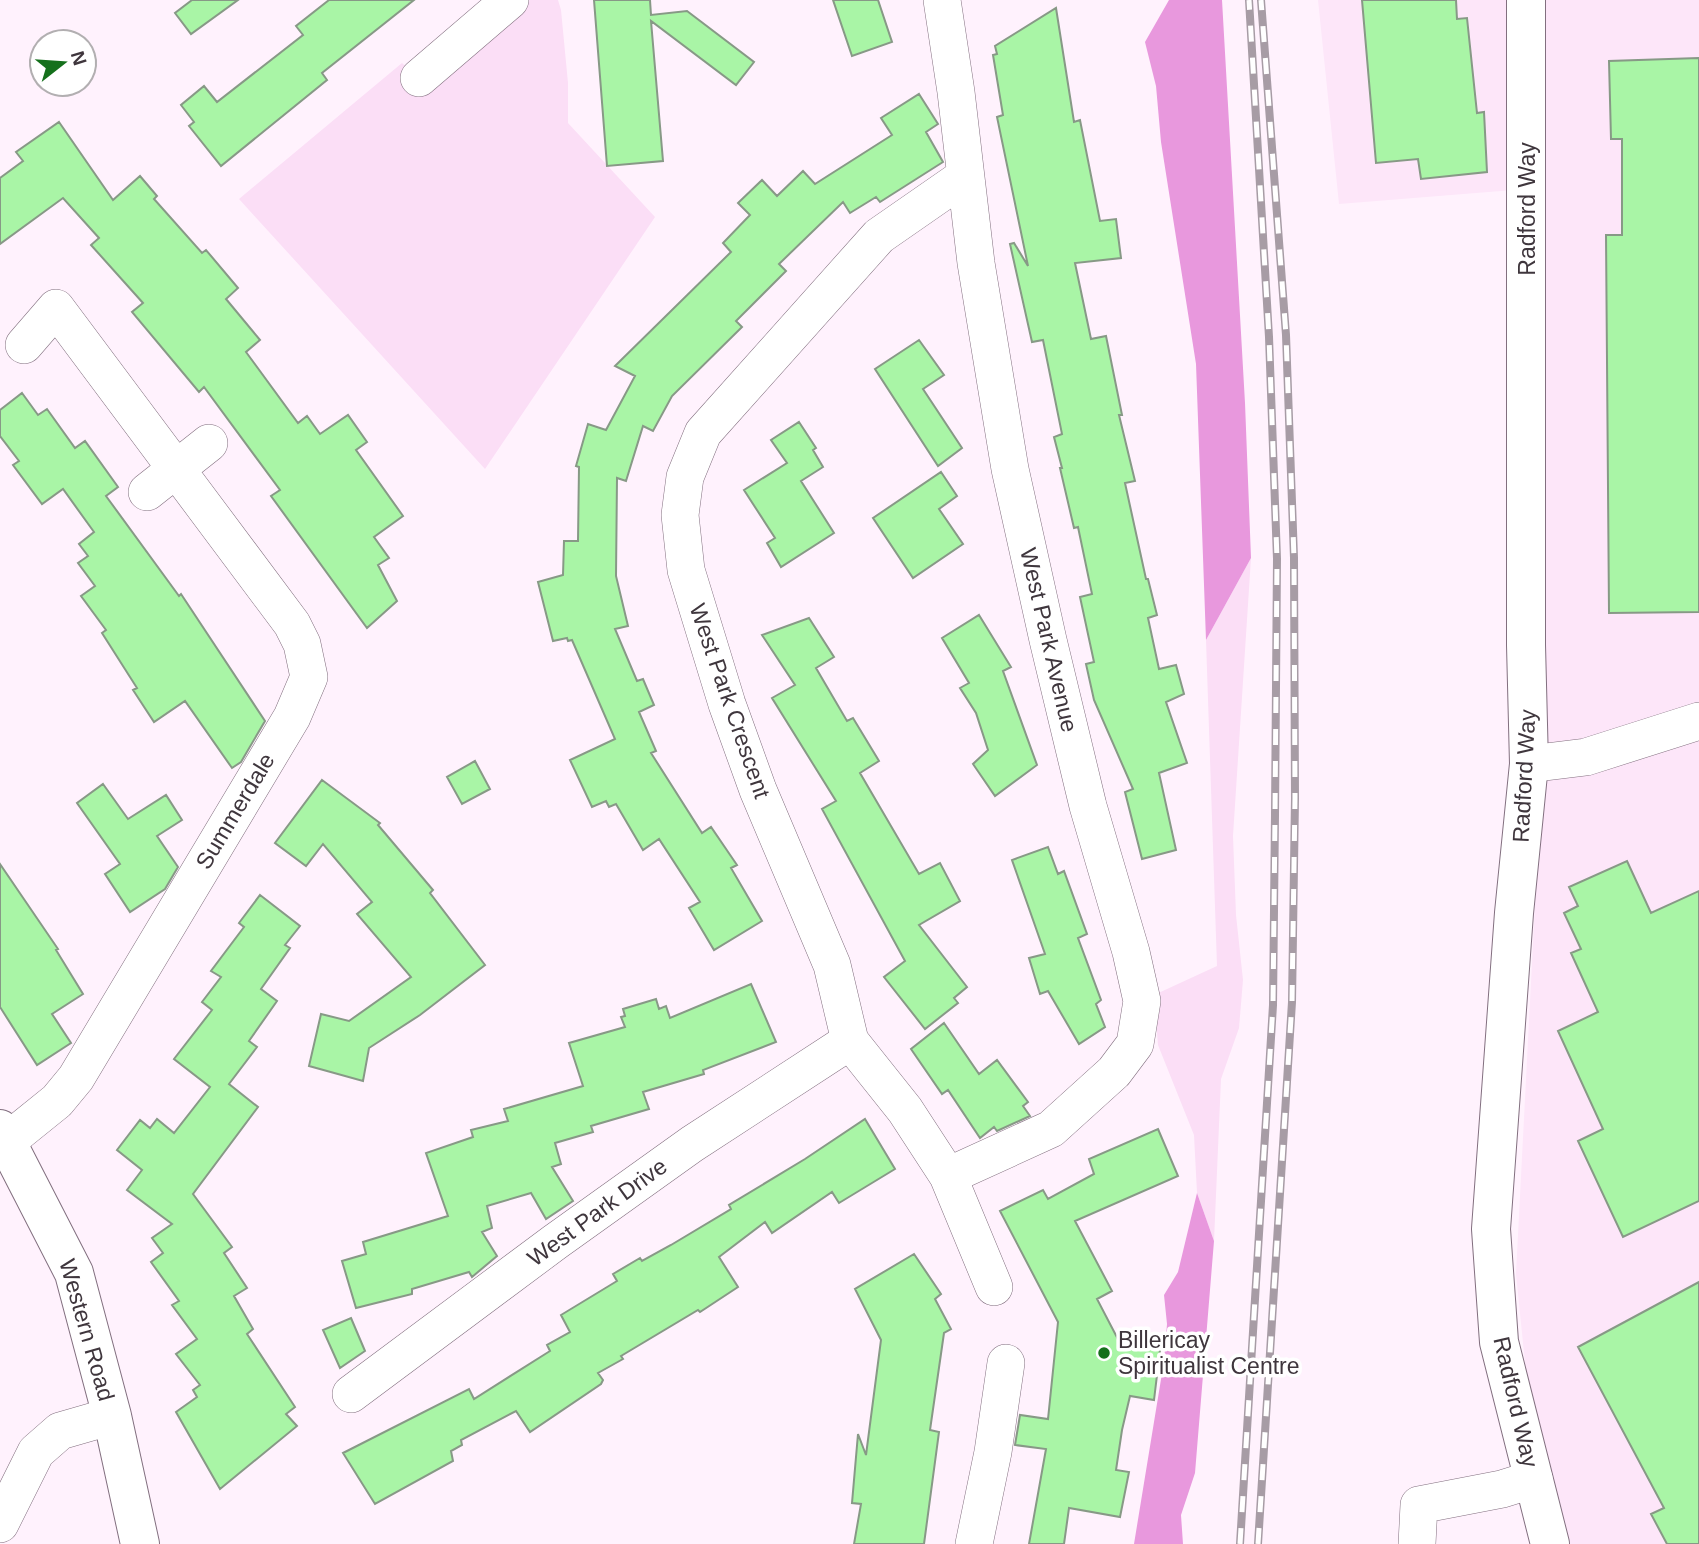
<svg xmlns="http://www.w3.org/2000/svg" width="1699" height="1544" font-family="Arial,sans-serif">
<style>
.built{fill:#fde6f9}
.green{fill:#fbdef6}
.forest{fill:#e898dd}
.building{fill:#a9f5a6;stroke:#879986;stroke-width:2}
.lines{fill:none;stroke-linecap:round;stroke-linejoin:round}
.street-casing{stroke:#826f7f;stroke-width:38}
.secondary-casing{stroke:#826f7f;stroke-width:40}
.street{stroke:#fff;stroke-width:37}
.secondary{stroke:#fff;stroke-width:38}
.rail-casing{stroke:#a79ca5;stroke-width:8}
.rail{stroke:#fff;stroke-width:5;stroke-dasharray:16;stroke-linecap:butt}
.poi-dot{fill:#15701c;stroke:#fff;stroke-width:2.5}
.labels{text-anchor:middle;stroke-width:7;stroke-linejoin:round;paint-order:stroke}
.street-label{font-size:23px;fill:#3f363d;stroke:#fff}
.poi-label{font-size:23px;fill:#3f363d;stroke:#fff;text-anchor:start}
</style>
<rect width="100%" height="100%" fill="#fff2fd"/>
<path class="built" d="M 1318,0 L 1699,0 L 1699,1544 L 1550,1544 L 1538,1490 L 1516,1274 L 1540,807 L 1526,189 L 1339,204 Z"/>
<path class="green" d="M 510,0 L 558,0 L 561,10 L 568,83 L 568,123 L 655,217 L 485,469 L 239,199 L 402,63 L 419,78 Z
M 1251,558 L 1233,836 L 1236,915 L 1243,980 L 1239,1028 L 1221,1079 L 1214,1241 L 1197,1193 L 1194,1135 L 1158,1045 L 1154,995 L 1217,966 L 1206,640 Z"/>
<path class="forest" d="M 1169,0 L 1222,0 L 1245,403 L 1251,558 L 1206,640 L 1196,364 L 1161,142 L 1156,86 L 1145,42 Z
M 1197,1193 L 1214,1241 L 1195,1473 L 1181,1515 L 1183,1544 L 1134,1544 L 1164,1361 L 1167,1324 L 1164,1295 L 1178,1272 Z"/>
<path class="building" d="M 192,0 L 238,0 L 191,34 L 175,13 Z
M 329,0 L 414,0 L 322,73 L 327,80 L 221,166 L 189,126 L 194,122 L 181,105 L 204,86 L 217,102 L 303,35 L 296,26 Z
M 594,0 L 650,0 L 651,15 L 687,11 L 754,62 L 736,85 L 651,21 L 663,161 L 607,166 Z
M 833,0 L 878,0 L 892,42 L 852,56 Z
M 1362,0 L 1456,0 L 1457,19 L 1467,18 L 1477,113 L 1484,112 L 1487,172 L 1421,179 L 1418,159 L 1376,163 Z
M 1056,8 L 1074,122 L 1080,120 L 1100,221 L 1116,219 L 1121,258 L 1075,263 L 1091,339 L 1106,336 L 1122,415 L 1119,415 L 1135,481 L 1125,483 L 1146,579 L 1148,579 L 1157,615 L 1148,618 L 1159,669 L 1176,665 L 1184,694 L 1166,702 L 1187,763 L 1159,773 L 1176,850 L 1142,859 L 1125,792 L 1133,789 L 1094,700 L 1086,664 L 1094,662 L 1080,597 L 1092,594 L 1078,527 L 1074,528 L 1060,468 L 1062,468 L 1054,437 L 1062,434 L 1043,340 L 1032,342 L 1010,244 L 1014,243 L 1028,266 L 997,117 L 1003,115 L 993,55 L 997,54 L 995,46 Z
M 1699,58 L 1699,612 L 1609,613 L 1606,235 L 1622,235 L 1622,139 L 1611,139 L 1609,61 Z
M 919,94 L 938,124 L 926,132 L 943,162 L 880,202 L 876,197 L 850,213 L 843,202 L 779,264 L 786,271 L 736,321 L 742,327 L 672,396 L 653,431 L 643,426 L 626,481 L 617,478 L 616,576 L 628,626 L 615,629 L 637,681 L 643,679 L 654,705 L 639,712 L 656,751 L 651,753 L 702,833 L 711,827 L 737,865 L 731,868 L 762,921 L 714,950 L 689,908 L 700,902 L 659,839 L 643,850 L 616,804 L 609,807 L 606,801 L 592,807 L 570,760 L 615,739 L 572,640 L 568,641 L 567,638 L 553,641 L 538,582 L 563,575 L 564,541 L 578,541 L 579,467 L 576,466 L 588,424 L 606,430 L 635,376 L 615,366 L 731,252 L 723,243 L 750,215 L 738,203 L 762,180 L 777,196 L 803,171 L 815,184 L 892,135 L 881,118 Z
M 59,122 L 113,200 L 140,176 L 157,196 L 154,199 L 202,253 L 206,250 L 238,288 L 226,299 L 260,340 L 246,352 L 298,423 L 307,416 L 320,434 L 348,415 L 367,442 L 356,450 L 403,516 L 374,537 L 389,558 L 378,565 L 397,601 L 367,628 L 271,496 L 280,490 L 204,387 L 199,392 L 132,312 L 143,303 L 91,245 L 99,238 L 63,198 L 0,244 L 0,178 L 23,161 L 16,152 Z
M 919,340 L 944,375 L 923,389 L 962,448 L 938,466 L 875,369 Z
M 22,393 L 38,415 L 47,409 L 75,448 L 85,441 L 118,487 L 106,496 L 179,596 L 181,594 L 265,721 L 241,762 L 232,768 L 185,701 L 154,722 L 133,690 L 137,688 L 102,633 L 106,630 L 81,596 L 95,586 L 78,563 L 88,556 L 79,544 L 94,532 L 63,489 L 42,504 L 13,465 L 19,461 L 0,436 L 0,410 Z
M 799,422 L 816,448 L 813,450 L 823,467 L 801,481 L 834,533 L 781,567 L 767,543 L 775,538 L 744,490 L 787,463 L 771,440 Z
M 941,472 L 957,496 L 939,509 L 963,544 L 913,578 L 873,518 Z
M 979,615 L 1011,667 L 1003,671 L 1037,765 L 995,796 L 973,764 L 988,750 L 976,713 L 960,688 L 969,683 L 942,638 Z
M 809,618 L 834,657 L 816,668 L 847,721 L 853,718 L 879,761 L 860,773 L 919,874 L 940,863 L 960,901 L 919,925 L 967,987 L 954,998 L 958,1003 L 925,1029 L 884,977 L 905,961 L 822,809 L 836,801 L 772,698 L 795,685 L 762,635 Z
M 475,761 L 490,789 L 462,804 L 447,777 Z
M 322,780 L 380,823 L 378,825 L 433,890 L 430,893 L 485,965 L 420,1015 L 369,1048 L 363,1081 L 309,1066 L 321,1014 L 349,1021 L 411,977 L 357,914 L 372,902 L 323,844 L 306,866 L 275,843 Z
M 103,784 L 128,819 L 166,795 L 182,820 L 157,836 L 178,867 L 165,889 L 130,912 L 105,874 L 120,864 L 77,803 Z
M 1048,847 L 1058,874 L 1064,871 L 1087,934 L 1078,938 L 1101,1000 L 1096,1004 L 1105,1027 L 1079,1044 L 1048,991 L 1040,994 L 1029,958 L 1045,954 L 1012,860 Z
M 1627,861 L 1651,913 L 1699,891 L 1699,1201 L 1623,1237 L 1578,1141 L 1603,1129 L 1558,1031 L 1598,1012 L 1571,953 L 1581,949 L 1564,913 L 1578,906 L 1569,887 Z
M 0,864 L 58,949 L 56,950 L 83,994 L 52,1014 L 71,1043 L 37,1065 L 0,1007 Z
M 260,895 L 300,926 L 285,945 L 290,948 L 261,989 L 277,1001 L 249,1041 L 257,1047 L 229,1084 L 258,1107 L 193,1194 L 232,1247 L 224,1253 L 247,1288 L 234,1296 L 253,1329 L 247,1334 L 295,1407 L 286,1414 L 297,1426 L 220,1489 L 176,1412 L 197,1397 L 193,1390 L 200,1385 L 176,1354 L 197,1339 L 172,1305 L 179,1301 L 151,1262 L 163,1253 L 152,1238 L 172,1224 L 127,1190 L 142,1170 L 117,1150 L 140,1120 L 150,1128 L 157,1119 L 174,1133 L 210,1087 L 174,1059 L 212,1010 L 202,1002 L 221,977 L 211,971 L 244,927 L 239,923 Z
M 751,984 L 776,1042 L 703,1070 L 704,1074 L 643,1092 L 649,1109 L 591,1126 L 593,1132 L 555,1143 L 561,1164 L 552,1167 L 573,1201 L 546,1219 L 531,1193 L 487,1206 L 492,1228 L 482,1232 L 497,1256 L 472,1277 L 469,1272 L 412,1289 L 412,1294 L 356,1308 L 342,1261 L 366,1254 L 363,1242 L 448,1216 L 426,1153 L 473,1137 L 471,1130 L 508,1121 L 504,1109 L 583,1086 L 569,1043 L 625,1027 L 621,1017 L 625,1016 L 623,1009 L 656,999 L 659,1009 L 666,1006 L 670,1018 Z
M 944,1023 L 979,1074 L 997,1060 L 1028,1102 L 1023,1106 L 1030,1116 L 997,1131 L 994,1127 L 980,1138 L 948,1090 L 942,1094 L 911,1049 Z
M 865,1119 L 895,1169 L 839,1203 L 832,1192 L 772,1233 L 765,1222 L 719,1257 L 738,1287 L 700,1312 L 698,1310 L 621,1356 L 623,1359 L 598,1373 L 603,1380 L 601,1384 L 530,1432 L 516,1411 L 461,1440 L 462,1445 L 451,1451 L 453,1461 L 375,1504 L 343,1453 L 469,1389 L 474,1399 L 550,1351 L 547,1345 L 570,1332 L 561,1315 L 617,1281 L 613,1274 L 640,1258 L 642,1261 L 671,1245 L 731,1209 L 729,1205 L 805,1159 Z
M 1158,1129 L 1178,1176 L 1075,1221 L 1112,1291 L 1097,1299 L 1121,1345 L 1160,1350 L 1154,1400 L 1130,1396 L 1122,1430 L 1116,1470 L 1129,1472 L 1120,1517 L 1069,1508 L 1064,1544 L 1029,1544 L 1046,1449 L 1015,1445 L 1020,1415 L 1048,1419 L 1058,1322 L 1000,1211 L 1043,1190 L 1048,1199 L 1094,1174 L 1089,1159 Z
M 914,1254 L 941,1294 L 935,1299 L 951,1329 L 944,1333 L 930,1430 L 939,1432 L 924,1544 L 854,1544 L 861,1504 L 852,1503 L 858,1434 L 866,1455 L 881,1340 L 855,1289 Z
M 1699,1282 L 1699,1544 L 1667,1544 L 1651,1514 L 1664,1508 L 1578,1347 Z
M 351,1318 L 365,1351 L 340,1368 L 323,1330 Z"/>
<g class="lines">
<defs>
<path id="street" d="M 942,0 L 956,92 L 976,263 L 1010,469 L 1048,640 L 1088,806 L 1131,952 L 1142,1001 L 1135,1044 L 1114,1072 L 1051,1129 L 948,1176
M 419,78 L 510,0
M 964,177 L 879,236 L 703,433 L 685,477 L 680,515 L 686,570 L 727,704 L 758,790 L 832,965 L 850,1041 L 905,1110 L 948,1176 L 994,1287
M 147,492 L 209,443
M 1529,764 L 1586,757 L 1699,721
M 0,1147 L 57,1101 L 76,1078 L 292,717 L 309,677 L 302,644 L 292,624 L 56,308 L 24,345
M 351,1394 L 555,1242 L 692,1144 L 850,1041
M 0,1524 L 36,1452 L 60,1431 L 112,1416
M 974,1544 L 993,1452 L 1006,1363
M 1417,1544 L 1419,1505 L 1502,1489 L 1534,1479"/>
<path id="secondary" d="M 1526,0 L 1526,645 L 1529,764 L 1514,913 L 1491,1229 L 1499,1342 L 1550,1544
M 0,1129 L 74,1273 L 112,1416 L 140,1544"/>
</defs>
<use href="#street" class="street-casing"/>
<use href="#secondary" class="secondary-casing"/>
<use href="#street" class="street"/>
<use href="#secondary" class="secondary"/>
<defs>
<path id="rail" d="M 1240,1544 L 1273,1005 L 1275,815 L 1277,559 L 1269,337 L 1249,0
M 1258,1544 L 1292,1002 L 1295,798 L 1294,558 L 1286,335 L 1261,0"/>
</defs>
<use href="#rail" class="rail-casing"/>
<use href="#rail" class="rail"/>
</g>
<circle class="poi-dot" cx="1104" cy="1353" r="7"/>
<g class="labels">
<g class="street-label">
<text transform="translate(1527 209) rotate(-90)" y="8">Radford Way</text>
<text transform="translate(1049 640) rotate(77)" y="8">West Park Avenue</text>
<text transform="translate(730 701) rotate(71)" y="8">West Park Crescent</text>
<text transform="translate(1524 776) rotate(-87)" y="8">Radford Way</text>
<text transform="translate(235 811) rotate(-59)" y="8">Summerdale</text>
<text transform="translate(597 1212) rotate(-36)" y="8">West Park Drive</text>
<text transform="translate(87 1330) rotate(74)" y="8">Western Road</text>
<text transform="translate(1516 1402) rotate(77)" y="8">Radford Way</text>
</g>
<g class="poi-label">
<text x="1118" y="1348">Billericay<tspan x="1118" dy="26">Spiritualist Centre</tspan></text>
</g>
</g>
<g transform="translate(63 63) rotate(73)"><circle r="33" fill="#ffffff" stroke="#b2afb1" stroke-width="2"/>
<path d="M0-5L12 26L0 18L-12 26Z" fill="#15701c"/>
<text y="-10" font-size="19" font-weight="bold" text-anchor="middle" fill="#3f363d">N</text>
</g>
</svg>
